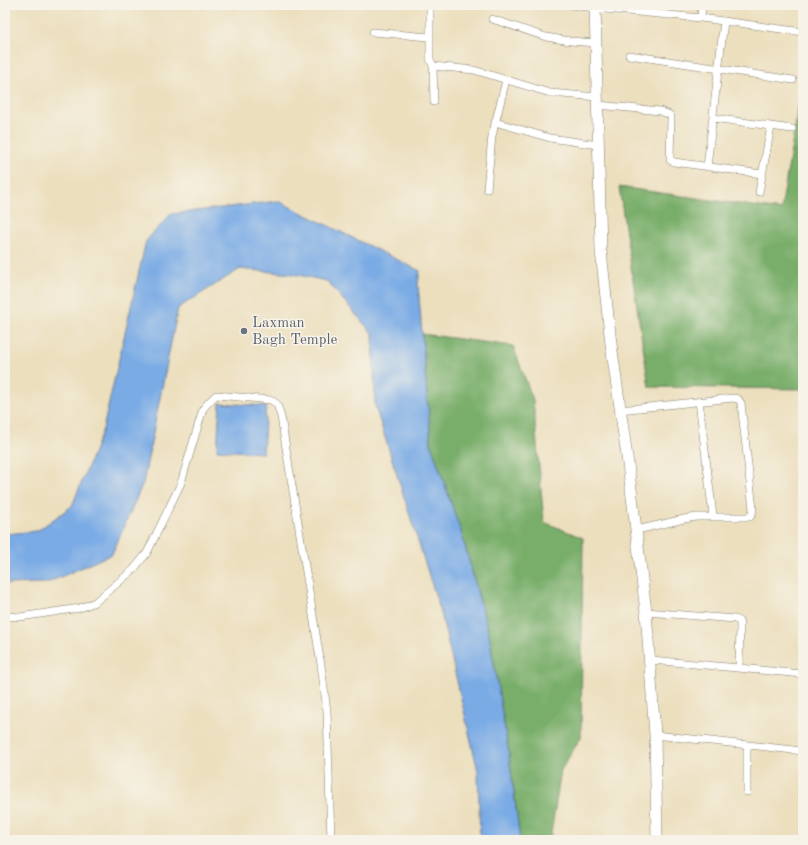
<svg xmlns="http://www.w3.org/2000/svg" width="808" height="845" font-family="'Old Standard TT',serif">
<style>
.forest{fill:#79ae6b;stroke:#4a6544}
.water{fill:#7aabe5;stroke:#4b6480}
.lines{fill:none;stroke-linecap:round;stroke-linejoin:round}
.minor-casing{stroke:#847e6d;stroke-width:8}
.primary-casing{stroke:#847e6d;stroke-width:12}
.minor{stroke:#fff;stroke-width:7}
.primary{stroke:#fff;stroke-width:11}
.worship-dot{fill:#6b7280;stroke:#f7f3e8;stroke-width:1.5}
.labels{text-anchor:middle;stroke-width:3;stroke-linejoin:round;paint-order:stroke}
.worship-label{font-size:15px;fill:#5b616d;stroke:#f7f3e8;text-anchor:start}
</style>
<rect width="100%" height="100%" fill="#f7f3e8"/>
<filter id="ink" filterUnits="userSpaceOnUse"><feTurbulence type="fractalNoise" baseFrequency=".025" numOctaves="2"/><feDisplacementMap in="SourceGraphic" scale="8" xChannelSelector="R" yChannelSelector="G"/><feConvolveMatrix kernelMatrix="1 2 1 2 8 2 1 2 1" color-interpolation-filters="sRGB"/></filter>
<filter id="wash" filterUnits="userSpaceOnUse"><feTurbulence type="fractalNoise" baseFrequency=".012" numOctaves="4" result="noise"/><feDisplacementMap in="SourceGraphic" scale="16" xChannelSelector="R" yChannelSelector="G"/><feGaussianBlur stdDeviation="0.9" result="paint"/><feColorMatrix in="noise" values="0 0 0 0 0 0 0 0 0 0 0 0 0 0 0 0 0 1.4 0 .05"/><feComposite in="paint" operator="in"/></filter>
<g filter="url(#wash)">
<rect width="100%" height="100%" fill="#ecdfbe"/>
<path class="forest" d="M 803,79 L 803,389 L 649,387 L 619,187 L 781,210 Z
M 422,334 L 513,346 L 533,400 L 544,522 L 583,538 L 581,737 L 561,770 L 550,840 L 520,840 L 508,748 L 489,635 L 462,535 L 431,444 Z"/>
<path class="water" d="M 278,201 L 420,271 L 418,284 L 431,444 L 462,535 L 489,635 L 508,748 L 520,840 L 480,840 L 478,771 L 441,613 L 375,406 L 373,334 L 327,281 L 293,274 L 240,269 L 178,308 L 143,483 L 112,554 L 47,583 L 5,584 L 5,534 L 37,531 L 72,506 L 103,429 L 146,241 L 171,214 Z
M 220,403 L 266,406 L 263,453 L 217,450 Z"/>
</g>
<g filter="url(#ink)">
<g class="lines">
<defs>
<path id="minor" d="M 430,5 L 430,59 L 433,66 L 474,70 L 550,93 L 598,97
M 571,5 L 595,8 L 701,18 L 803,32
M 701,18 L 702,5
M 492,19 L 546,37 L 570,41 L 596,43
M 373,32 L 429,37
M 629,55 L 793,80
M 433,66 L 434,102
M 598,105 L 660,111 L 670,115 L 671,117 L 670,158 L 670,160 L 674,162 L 762,174
M 713,118 L 792,129
M 495,122 L 550,138 L 598,145
M 707,167 L 724,21
M 487,189 L 492,136 L 506,80
M 759,192 L 771,126
M 699,401 L 713,516
M 620,410 L 733,398 L 738,399 L 741,403 L 753,509 L 752,514 L 750,517 L 697,517 L 684,519 L 637,530
M 646,612 L 735,619 L 739,621 L 740,625 L 739,668
M 5,616 L 20,617 L 80,608 L 95,602 L 133,570 L 147,553 L 181,483 L 203,409 L 208,403 L 216,395 L 271,400 L 277,404 L 281,417 L 321,665 L 327,711 L 331,840
M 651,660 L 803,674
M 655,735 L 803,751
M 747,745 L 747,792
M 802,834 L 803,834"/>
<path id="primary" d="M 595,5 L 601,251 L 611,344 L 628,464 L 646,612 L 655,735 L 657,840"/>
</defs>
<use href="#minor" class="minor-casing"/>
<use href="#primary" class="primary-casing"/>
<use href="#minor" class="minor"/>
<use href="#primary" class="primary"/>
</g>
</g>
<circle class="worship-dot" cx="244" cy="331" r="4"/>
<g class="labels">
<g class="worship-label">
<text x="252" y="327">Laxman<tspan x="252" dy="17">Bagh Temple</tspan></text>
</g>
</g>
<rect width="808" height="845" fill="none" stroke="#f7f3e8" stroke-width="20"/>
</svg>
